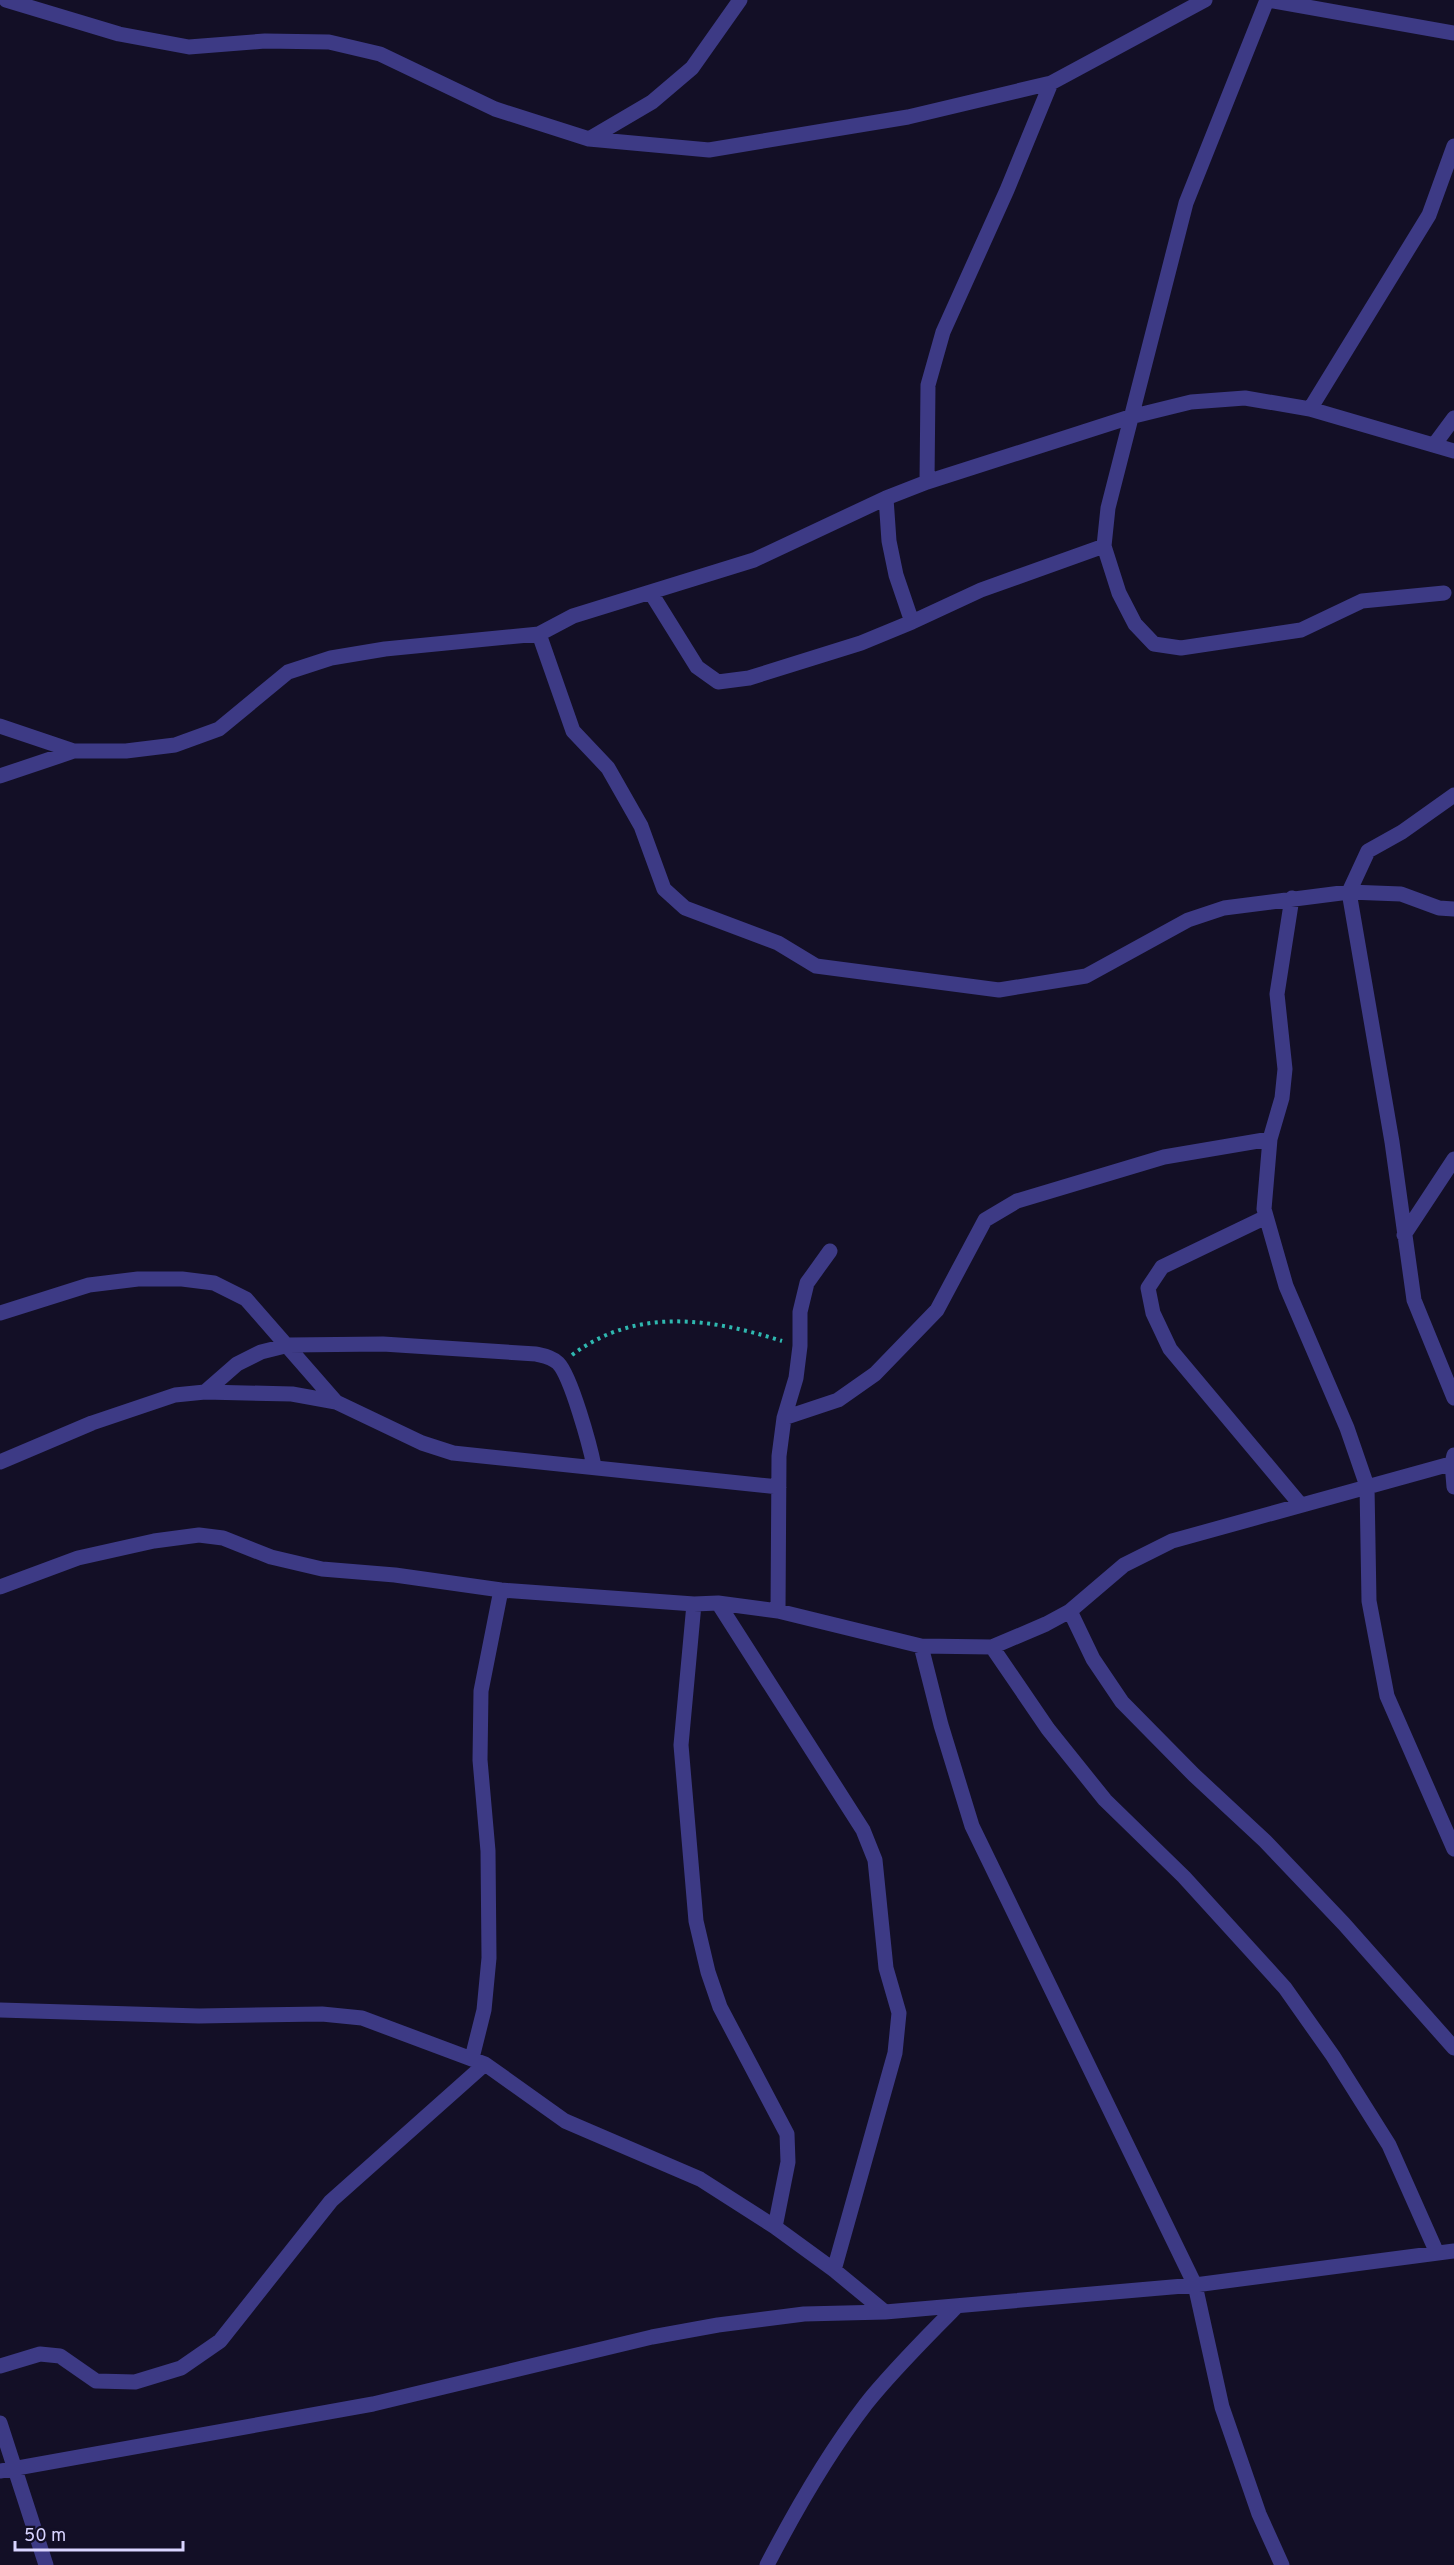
<svg xmlns="http://www.w3.org/2000/svg" width="1454" height="2565" font-family="Overpass,sans-serif">
<style>
.lines{fill:none;stroke-linecap:round;stroke-linejoin:round}
.path{stroke:#2fb8b0;stroke-width:4;stroke-dasharray:3 4.5;stroke-linecap:butt}
.street{stroke:#3d3a85;stroke-width:15}
</style>
<rect width="100%" height="100%" fill="#130f26"/>
<g class="lines">
<path class="path" d="M 572,1355 C 636,1307 710,1318 782,1341"/>
<path class="street" d="M 6,0 L 119,34 L 189,47 L 265,41 L 329,42 L 380,54 L 495,109 L 589,139 L 709,150 L 908,117 L 1051,83 L 1205,0
M 1267,0 L 1186,203 L 1108,508 L 1104,546 L 1119,593 L 1135,624 L 1154,644 L 1181,648 L 1301,630 L 1362,601 L 1444,593
M 1268,0 L 1454,33
M 589,139 L 652,102 L 692,68 L 740,0
M 1310,409 L 1429,215 L 1454,146
M 1434,445 L 1454,418
M 927,482 L 928,385 L 943,332 L 1007,190 L 1051,83
M 886,498 L 889,541 L 896,575 L 912,622 L 981,590 L 1104,546
M 651,593 L 697,667 L 718,682 L 749,678 L 861,643 L 912,622
M 539,634 L 573,731 L 608,768 L 641,826 L 664,889 L 685,908 L 778,943 L 816,966 L 999,990 L 1086,976 L 1188,920 L 1224,908 L 1349,892 L 1401,894 L 1439,908 L 1454,909
M 0,726 L 74,751
M 0,776 L 74,751 L 126,751 L 175,745 L 219,729 L 288,672 L 331,658 L 385,649 L 539,634 L 573,616 L 754,560 L 886,498 L 927,482 L 1130,417 L 1191,402 L 1245,398 L 1310,409 L 1454,451
M 1454,795 L 1402,832 L 1368,851 L 1349,892 L 1392,1142 L 1414,1300 L 1454,1398
M 1292,898 L 1277,994 L 1285,1069 L 1282,1098 L 1270,1139 L 1264,1209 L 1286,1286 L 1347,1428 L 1367,1486 L 1369,1601 L 1387,1696 L 1454,1849
M 1266,1217 L 1162,1267 L 1148,1288 L 1153,1313 L 1170,1349 L 1300,1504
M 1404,1235 L 1454,1159
M 0,1313 L 89,1285 L 138,1279 L 182,1279 L 214,1283 L 246,1299 L 336,1402
M 205,1392 L 237,1364 L 261,1352 L 289,1345 L 383,1344 L 536,1354 C 544,1356 552,1357 558,1363 C 571,1376 590,1446 594,1466
M 784,1418 L 838,1400 L 875,1374 L 937,1310 L 985,1220 L 1017,1201 L 1164,1157 L 1270,1139
M 1454,1455 L 1452,1463 L 1454,1487
M 0,1462 L 92,1423 L 175,1395 L 205,1392 L 292,1394 L 336,1402 L 422,1443 L 453,1453 L 779,1487
M 0,1587 L 78,1558 L 154,1541 L 199,1535 L 223,1538 L 271,1557 L 322,1569 L 395,1575 L 501,1590 L 694,1604 L 718,1603 L 778,1611 L 921,1646 L 992,1647 L 1046,1624 L 1070,1611 L 1124,1565 L 1172,1541 L 1454,1463
M 718,1603 L 863,1830 L 875,1860 L 886,1968 L 899,2013 L 895,2053 L 834,2270
M 694,1604 L 681,1745 L 696,1921 L 708,1972 L 720,2007 L 787,2134 L 788,2162 L 775,2227
M 778,1611 L 779,1456 L 784,1418 L 796,1378 L 800,1346 L 800,1312 L 807,1283 L 830,1251
M 1070,1611 L 1093,1659 L 1122,1702 L 1194,1775 L 1265,1841 L 1344,1924 L 1454,2048
M 921,1646 L 941,1725 L 972,1826 L 1195,2285 L 1222,2407 L 1259,2514 L 1282,2565
M 992,1647 L 1048,1729 L 1105,1800 L 1184,1877 L 1285,1988 L 1333,2056 L 1389,2145 L 1437,2253
M 0,2010 L 199,2016 L 322,2014 L 362,2018 L 485,2064 L 565,2121 L 700,2179 L 775,2227 L 834,2270 L 885,2312
M 472,2058 L 484,2010 L 489,1958 L 488,1851 L 480,1760 L 481,1691 L 501,1590
M 0,2366 L 40,2354 L 60,2356 L 96,2381 L 135,2382 L 181,2368 L 220,2341 L 331,2201 L 485,2064
M 0,2423 L 46,2565
M 0,2471 L 373,2404 L 652,2337 L 718,2325 L 804,2314 L 885,2312 L 1195,2285 L 1454,2251
M 767,2565 C 795,2511 829,2452 866,2404 C 894,2369 926,2338 957,2306"/>
</g>
<path d="M15 2541v9h168v-9" fill="none" stroke="#d9d4ff" stroke-width="3"/>
<text x="24" y="2541" font-size="18" fill="#d9d4ff" stroke="#130f26" stroke-width="4.5" paint-order="stroke">50 m</text>
</svg>
